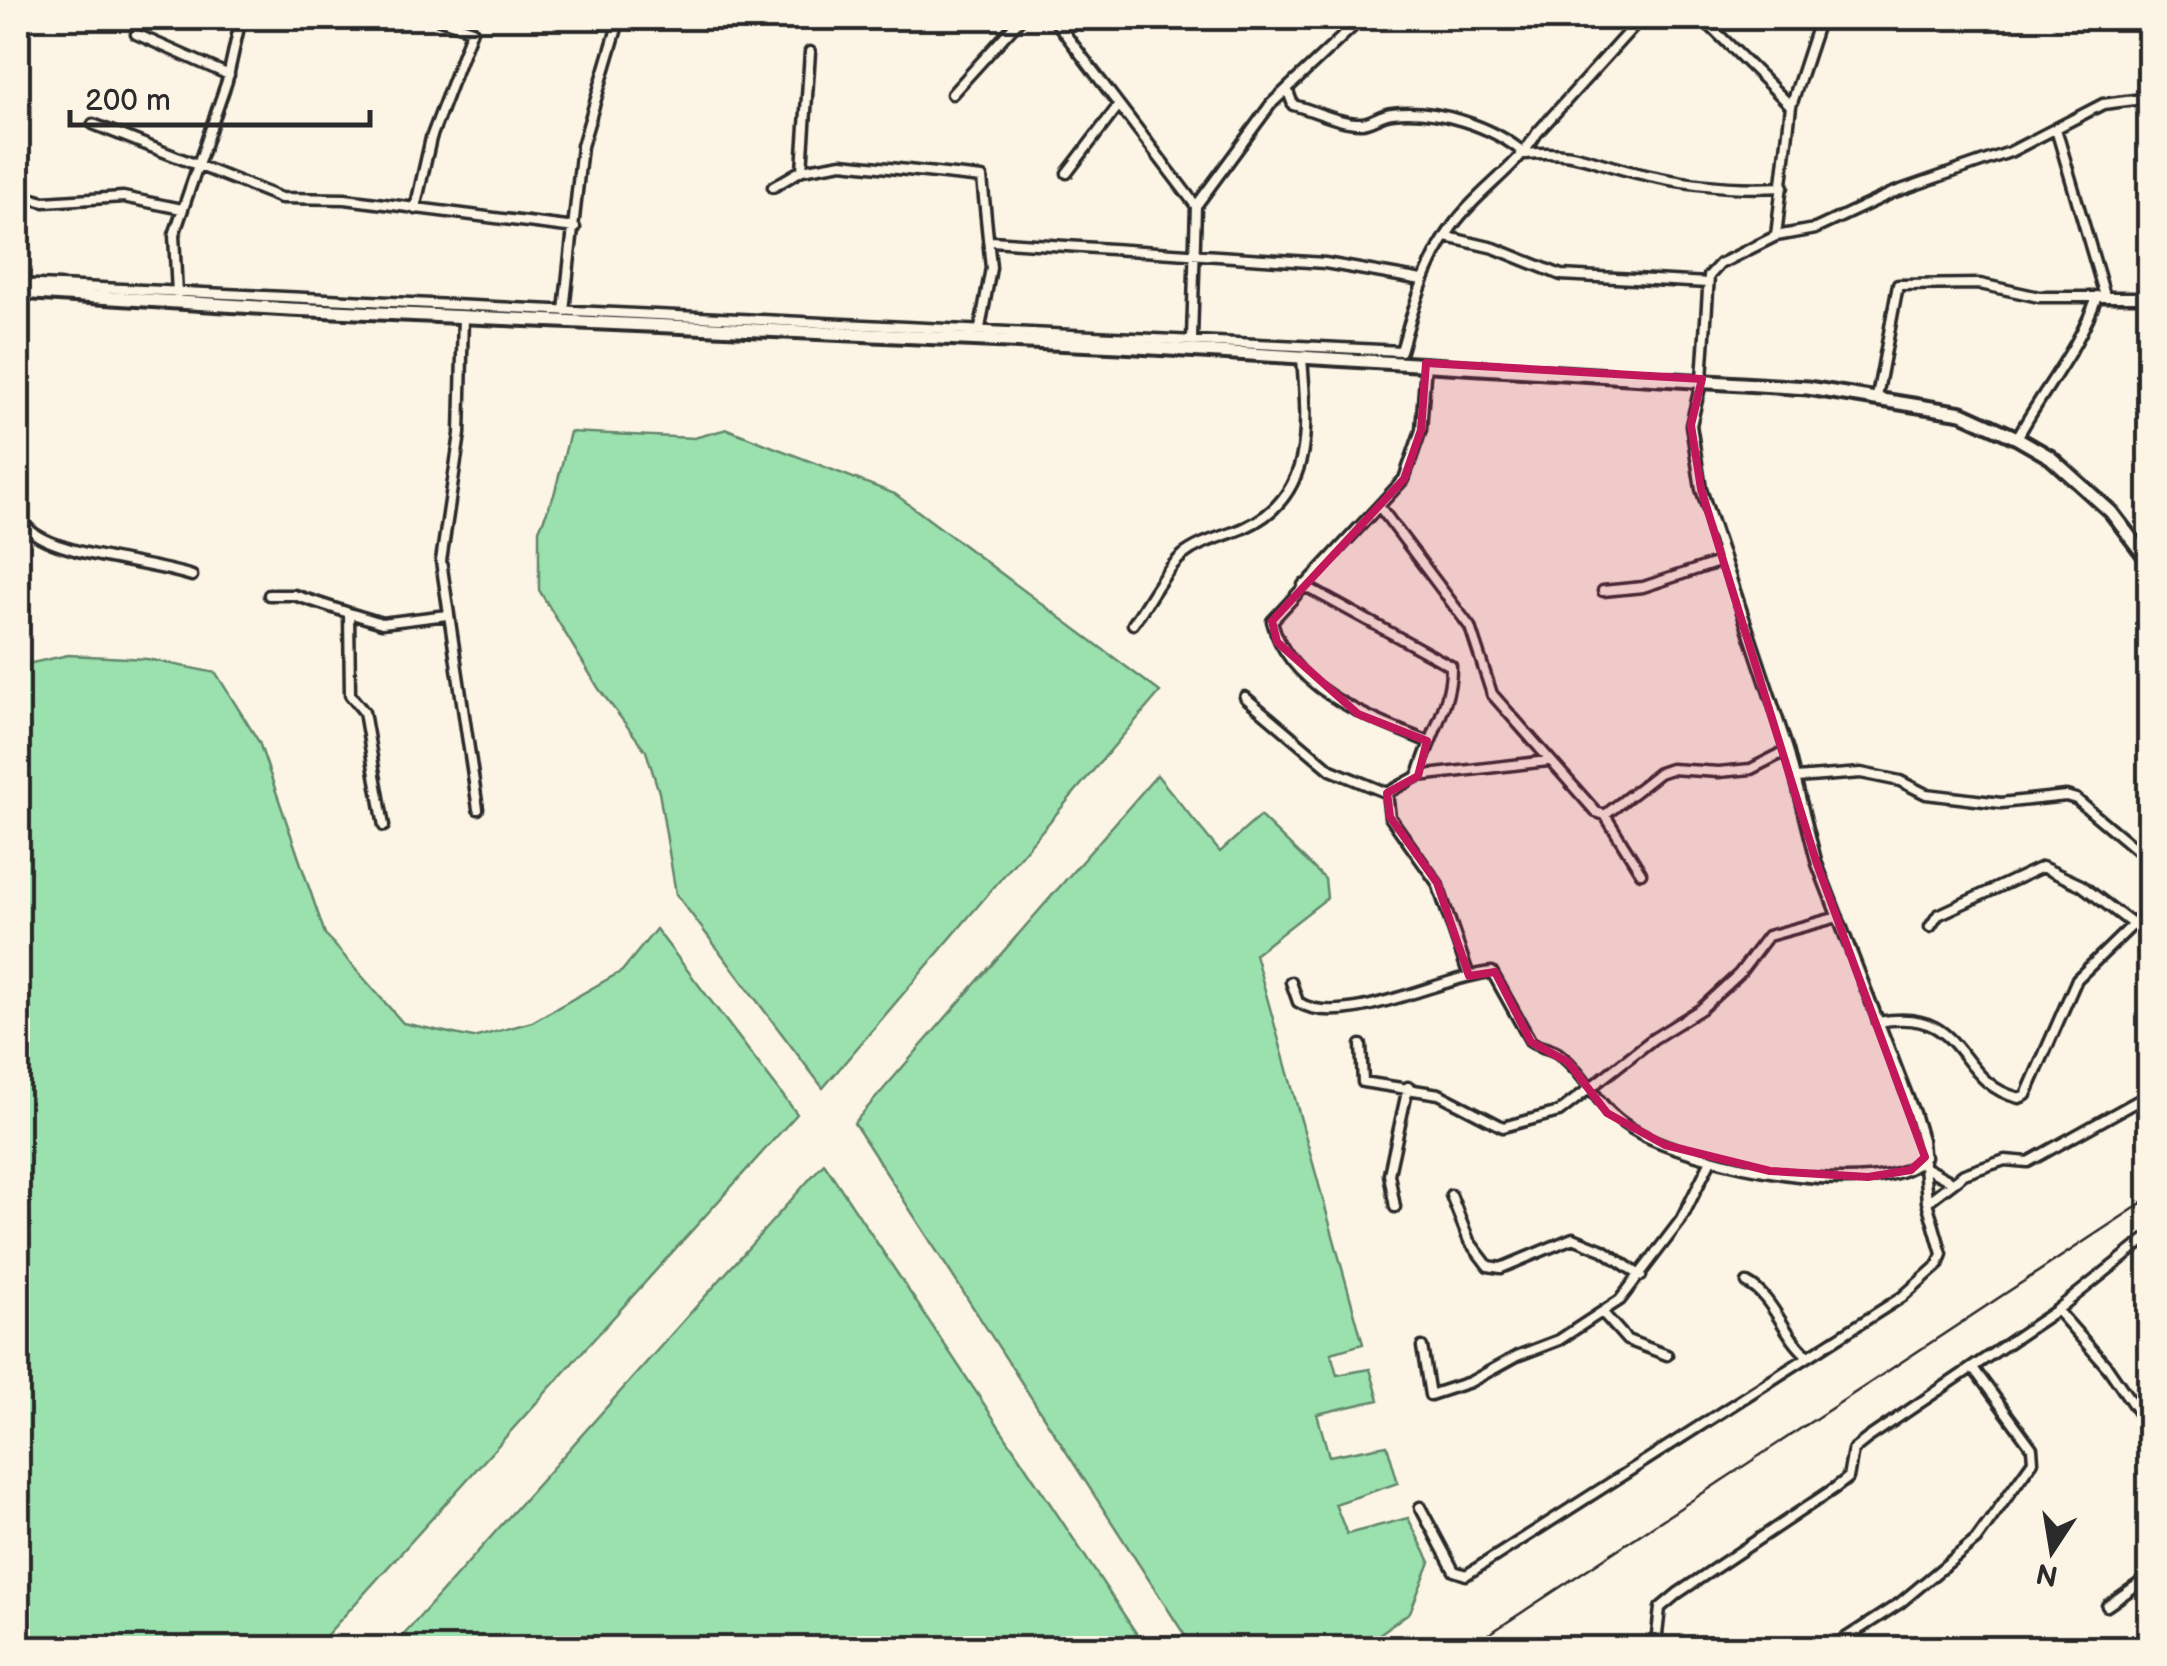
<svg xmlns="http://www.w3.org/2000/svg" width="2167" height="1666" font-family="'Balsamiq Sans',sans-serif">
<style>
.green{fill:#9be1ae;stroke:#63866c;stroke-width:2.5}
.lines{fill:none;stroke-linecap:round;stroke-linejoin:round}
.minor-casing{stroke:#2b2b2b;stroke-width:15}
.secondary-casing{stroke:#2b2b2b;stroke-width:19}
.minor{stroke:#fcf5e5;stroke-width:8}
.secondary{stroke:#fcf5e5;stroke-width:11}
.rail{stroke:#2b2b2b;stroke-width:2.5}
.marked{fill:#c2185b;fill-opacity:0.2;stroke:#c2185b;stroke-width:8;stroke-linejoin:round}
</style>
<rect width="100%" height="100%" fill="#fcf5e5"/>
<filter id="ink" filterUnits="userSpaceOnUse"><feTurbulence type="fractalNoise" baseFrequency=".01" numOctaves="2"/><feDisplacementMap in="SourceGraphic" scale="20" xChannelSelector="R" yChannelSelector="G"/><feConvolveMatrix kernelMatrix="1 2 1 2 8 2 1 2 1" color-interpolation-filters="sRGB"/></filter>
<g filter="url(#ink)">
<path class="green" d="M 727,429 L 895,494 L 1160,692 L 823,1088 L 676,894 L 659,792 L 646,751 L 599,689 L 539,590 L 539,530 L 554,495 L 570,432 L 694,438 Z
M 68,655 L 147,659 L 216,673 L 259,742 L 325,934 L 403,1023 L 473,1038 L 532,1022 L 622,971 L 656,929 L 797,1114 L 315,1648 L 18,1648 L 18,666 Z
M 1157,775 L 1220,852 L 1260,816 L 1325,879 L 1327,898 L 1255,954 L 1363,1344 L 1331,1353 L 1337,1375 L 1370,1369 L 1379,1400 L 1317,1414 L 1329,1456 L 1387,1445 L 1398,1483 L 1335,1504 L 1347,1534 L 1408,1518 L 1430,1562 L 1410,1612 L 1360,1648 L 1193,1648 L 854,1123 Z
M 824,1163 L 1146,1648 L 392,1648 Z"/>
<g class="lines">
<defs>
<path id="minor" d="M 1053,18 L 1196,206
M 136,34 L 229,75
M 1288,91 L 1293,105 C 1314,110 1340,124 1362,123 C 1372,122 1381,114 1392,113 C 1435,108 1492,125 1525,154 C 1576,149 1590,162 1637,173 C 1687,185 1732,190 1783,187
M 952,94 L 1021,18
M 1791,106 L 1820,18
M 18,108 L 18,133
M 93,124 L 281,198 L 345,199 L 575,228
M 2056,129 L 2105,296
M 802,170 L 842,163 L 982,178 L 991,268 L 980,328
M 1067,173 L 1119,105
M 773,187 L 802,170 L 810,52
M 18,195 L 44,202 L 123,197 L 182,209
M 415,209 L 431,138 L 472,30 L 436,18
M 1776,236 L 1815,229 L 1892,193 L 2010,152 L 2103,104 L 2150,98
M 1447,237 L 1494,248 L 1561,275 L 1708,283
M 991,241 L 1325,263 L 1422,280
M 18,284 L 1401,351 C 1414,306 1426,262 1454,224 C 1479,190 1516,169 1537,133 L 1641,18
M 177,294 L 174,235 L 227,81 L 241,18
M 564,311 L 582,146 L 620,18
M 463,316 L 460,434 L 441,561 L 478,809
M 1192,339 L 1196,206 L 1271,104 L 1362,18
M 1426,363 L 1421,430 L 1404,479 L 1272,621 C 1289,689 1369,718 1427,741
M 1877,397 L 1898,285 L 1980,284 L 2039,297 L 2150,297
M 2017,438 C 2043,390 2080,347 2097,296
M 1379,506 L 1470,627 L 1492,694 L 1596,812 L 1605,815 L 1659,773 L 1671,769 L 1719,772 L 1751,769 L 1788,750
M 18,518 C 24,523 29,530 35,534 C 67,556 149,562 192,576
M 1303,585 L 1451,666 C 1452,704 1428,739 1418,776
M 1603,591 L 1643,587 L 1725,560
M 269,595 L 294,595 L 349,613 L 350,695 L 364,712 L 384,826
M 349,613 L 382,623 L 447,615
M 1133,624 C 1148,603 1163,572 1183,555 C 1202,540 1225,537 1246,527 C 1316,495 1307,421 1302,358
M 1245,697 L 1331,770 L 1387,793 L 1418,776 L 1548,761
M 1796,778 L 1861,773 L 1900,781 L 1926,794 L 2001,803 L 2066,796 L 2076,799 L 2150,861
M 1387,793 L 1390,817 L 1437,883 L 1469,976
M 1605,815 L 1641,873
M 1930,927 L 1938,915 L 2042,867 L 2081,885 L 2134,925
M 1291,982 L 1298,1002 C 1341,1031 1443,976 1492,972 L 1531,1042 C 1540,1048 1551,1048 1559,1054 C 1592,1079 1594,1109 1639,1133 C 1691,1162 1881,1206 1925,1157
M 1878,1022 C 1969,1005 1953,1082 2019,1098 L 2026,1095 L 2077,979 L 2150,908
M 1361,1045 L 1363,1082 L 1439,1094 L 1503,1127 L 1559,1112 L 1653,1039 L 1701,1009 L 1739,974 L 1768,936 L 1838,917
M 1926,1168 L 1950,1181
M 1451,1195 L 1469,1241 L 1488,1266 L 1501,1268 L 1573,1238 L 1603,1250 L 1641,1276
M 1927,1202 L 1964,1174 L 2005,1160 L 2028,1162 L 2150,1094
M 1395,1207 L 1389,1174 L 1408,1087
M 1747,1283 C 1774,1297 1783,1335 1807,1355
M 2057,1310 L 2108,1368 L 2150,1429
M 1603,1313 L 1627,1340 L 1667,1355
M 1422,1347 L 1430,1395 L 1470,1382 L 1517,1356 L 1559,1340 L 1620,1300 L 1681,1220 L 1711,1160
M 1420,1507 L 1454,1571 L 1466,1575 L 1902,1297 L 1938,1265 L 1942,1254 L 1927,1202 L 1922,1140 L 1914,1113 L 1817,864 L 1788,750 L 1701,489 L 1691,425 L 1702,379 L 1709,276 L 1720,264 L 1776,236 L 1791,106 L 1702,18
M 2107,1606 L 2150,1576
M 1647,1648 L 1656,1644 L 1660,1608 L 1678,1593 L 1835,1488 L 1848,1478 L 1853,1450 L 1868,1438 L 2057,1310 L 2150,1236
M 1830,1648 L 1900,1603 L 1976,1540 L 2033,1461 L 2032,1448 L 1974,1369"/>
<path id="secondary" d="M 18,292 L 289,309 L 1120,346 L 1808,388 L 1962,413 L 2017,438 L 2050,457 L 2111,512 L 2150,563"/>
</defs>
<use href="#minor" class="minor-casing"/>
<use href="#secondary" class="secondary-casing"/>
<use href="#minor" class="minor"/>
<use href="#secondary" class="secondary"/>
<path class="rail" d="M 1468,1648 L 2150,1198"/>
</g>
</g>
<path class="marked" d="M 1426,363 L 1702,379 L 1691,425 L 1701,489 L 1817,864 L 1925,1157 L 1911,1170 L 1868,1177 L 1770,1171 L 1665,1145 L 1607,1113 L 1568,1062 L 1531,1042 L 1495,972 L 1469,976 L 1437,883 L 1390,817 L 1387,793 L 1418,776 L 1427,741 L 1358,714 L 1277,642 L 1272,621 L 1404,479 L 1421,430 Z"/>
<rect width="2167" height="1666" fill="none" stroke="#fcf5e5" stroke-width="60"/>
<rect x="30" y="30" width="2107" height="1606" fill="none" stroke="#2b2b2b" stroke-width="4" filter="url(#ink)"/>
<g transform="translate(2052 1551) rotate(192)" stroke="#fcf5e5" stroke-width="8" paint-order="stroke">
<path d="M0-8L18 38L0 25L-18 38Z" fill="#2b2b2b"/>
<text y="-15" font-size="28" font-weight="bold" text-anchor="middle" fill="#2b2b2b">N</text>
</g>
<path d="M70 110v15h300v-15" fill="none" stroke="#2b2b2b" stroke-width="5"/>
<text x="85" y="110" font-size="30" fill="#2b2b2b" stroke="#fcf5e5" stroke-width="8" paint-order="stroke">200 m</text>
</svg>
